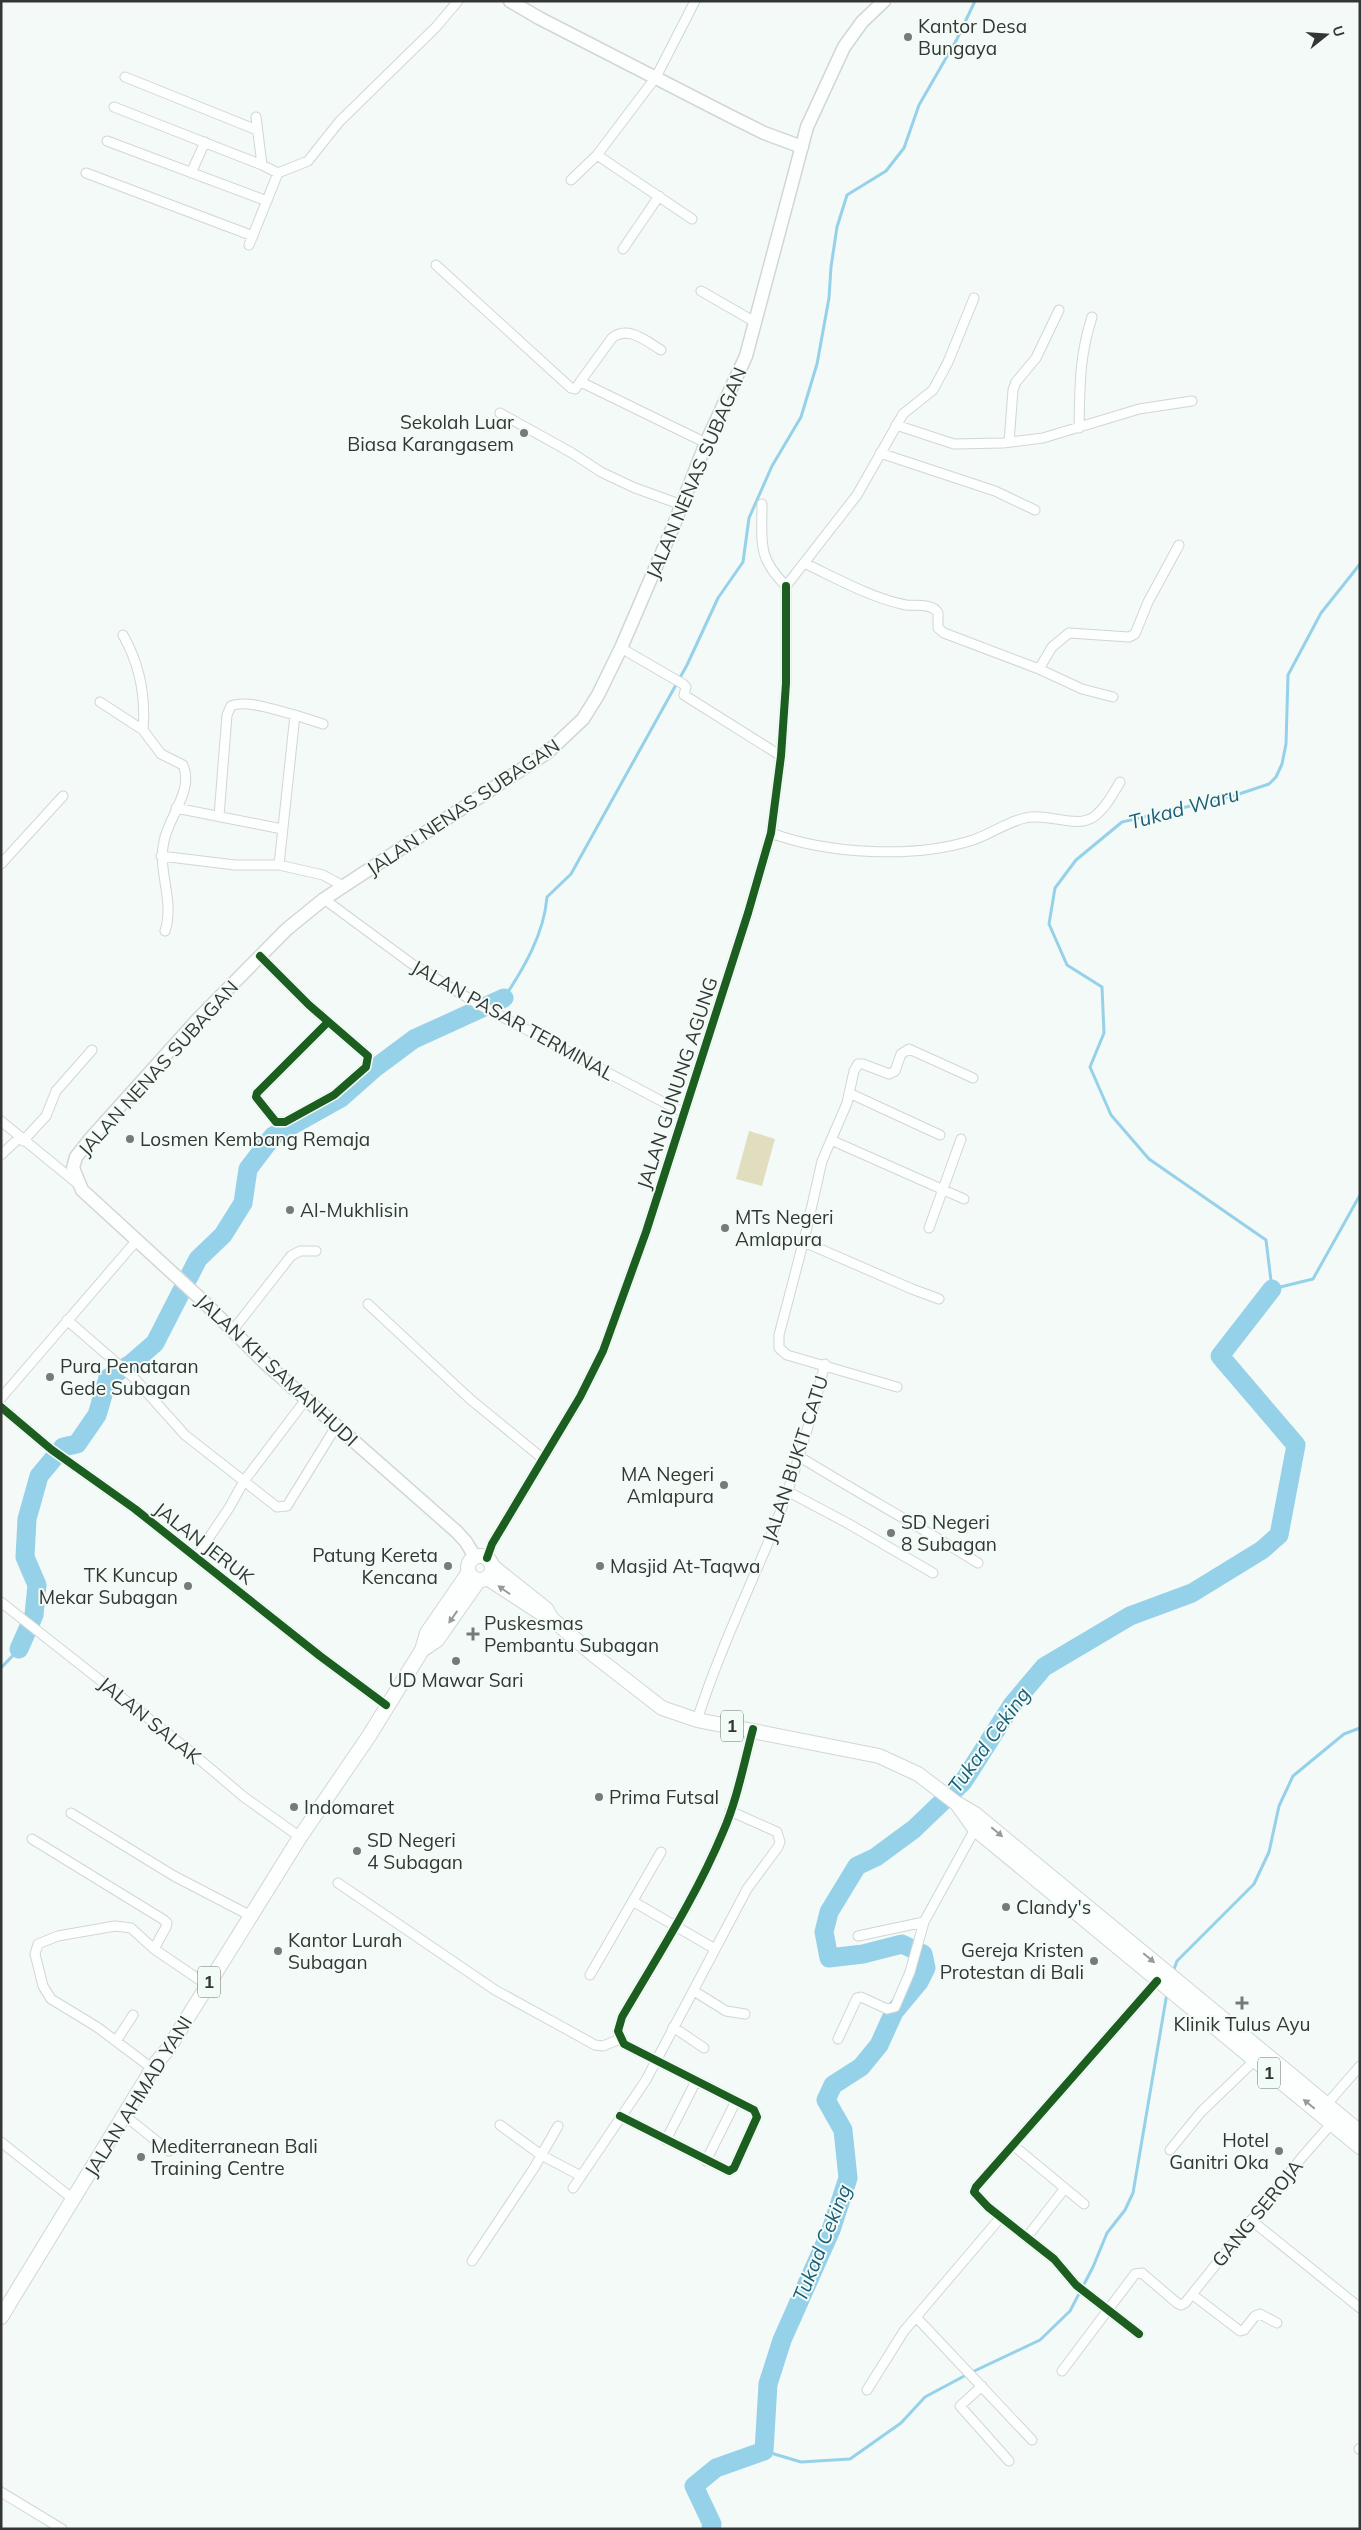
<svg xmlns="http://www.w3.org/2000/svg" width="1361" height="2530" font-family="Mulish,sans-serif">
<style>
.green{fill:#e1debf}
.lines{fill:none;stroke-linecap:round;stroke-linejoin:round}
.stream{stroke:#96d1ea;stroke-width:3}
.river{stroke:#96d1ea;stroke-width:19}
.minor-casing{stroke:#d2d6d4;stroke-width:11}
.secondary-casing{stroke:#d2d6d4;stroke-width:15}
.trunk-casing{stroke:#d2d6d4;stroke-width:16}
.minor{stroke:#fdfefe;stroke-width:9}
.secondary{stroke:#fdfefe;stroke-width:12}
.trunk{stroke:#fdfefe;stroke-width:14}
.cycleway-casing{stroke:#f2fcf7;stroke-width:11}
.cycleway{stroke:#1b5e20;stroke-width:8}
.oneway{fill:#989a99}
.poi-dot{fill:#777b78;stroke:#f2fcf7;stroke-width:2}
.labels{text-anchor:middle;stroke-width:4;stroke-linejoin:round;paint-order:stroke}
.shield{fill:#f2fcf7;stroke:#6c716e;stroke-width:1}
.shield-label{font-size:18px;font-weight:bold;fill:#333634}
.poi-label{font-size:19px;fill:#333634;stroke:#f2fcf7;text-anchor:start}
.street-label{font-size:19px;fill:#333634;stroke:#f2fcf7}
.water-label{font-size:20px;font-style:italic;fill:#1d5d77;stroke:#f2fcf7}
</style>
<rect width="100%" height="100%" fill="#f4faf7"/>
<path class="green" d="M 749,1131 L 775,1139 L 762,1186 L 736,1179 Z"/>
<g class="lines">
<path class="stream" d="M 1360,564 L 1321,613 L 1288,675 L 1286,744 L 1282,764 L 1276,777 L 1269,784 L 1233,796 L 1122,822 L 1076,860 L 1055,888 L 1049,924 L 1067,965 L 1102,987 L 1104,1033 L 1090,1067 L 1111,1115 L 1149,1159 L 1266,1240 L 1272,1289 L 1313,1279 L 1360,1195
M 504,998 C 524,968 544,934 547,897 L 571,874 L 687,665 L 718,598 L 743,562 L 749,518 L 772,466 L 801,417 L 817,364 L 829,298 L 831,267 L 837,227 L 847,195 L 886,171 L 904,148 L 919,105 L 957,39 L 975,1
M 1,1668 L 19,1649
M 1173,1972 L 1177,1961 L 1254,1884 L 1269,1852 L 1279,1806 L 1293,1776 L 1344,1734 L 1360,1728
M 764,2451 L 801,2462 L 850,2459 L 901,2423 L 925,2397 L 968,2374 L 1040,2340 L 1070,2311 L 1093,2267 L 1107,2233 L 1125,2210 L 1133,2193 L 1167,1993"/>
<path class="river" d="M 19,1649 L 34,1615 L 37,1585 L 25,1557 L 27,1519 L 39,1476 L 63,1447 L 77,1444 L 97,1415 L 108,1378 L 132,1363 L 155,1343 L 198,1259 L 223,1235 L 243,1203 L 248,1169 L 273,1136 L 341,1098 L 375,1068 L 414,1039 L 504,998
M 711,2529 L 712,2524 L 694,2486 L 716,2468 L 764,2451 L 768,2384 L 782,2340 L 831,2230 L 848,2178 L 843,2130 L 826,2100 L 833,2085 L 861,2067 L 879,2045 L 894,2012 L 919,1982 L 926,1968 L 923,1954 L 902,1944 L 863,1954 L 829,1958 L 824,1932 L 829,1912 L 857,1866 L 876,1857 L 914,1829 L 963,1782 L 1012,1705 L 1044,1667 L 1130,1616 L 1192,1593 L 1262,1550 L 1279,1535 L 1296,1445 L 1220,1356 L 1272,1289"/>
<defs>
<path id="minor" d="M 125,77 L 257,130
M 114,107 L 262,165
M 256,117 L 262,165 L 278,173
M 107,141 L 267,201
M 597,155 L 692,219
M 86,173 L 253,236
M 191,173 L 205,142
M 571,180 L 597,155 L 656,77 L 695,1
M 249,245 L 278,173 L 308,161 L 339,122 L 436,27 L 458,1
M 623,249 L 659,196
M 436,265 L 571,388 L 575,389 L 580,382 L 585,384 L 706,443
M 701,291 L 755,322
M 580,382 L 612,338 C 628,325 646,341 661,350
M 500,413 L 572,453 L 601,472 L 635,488 L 682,505
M 896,425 L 954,444 L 1003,443 L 1043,438 L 1139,409 L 1192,401
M 1079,428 C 1080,386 1079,357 1092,317
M 1009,442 L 1013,390 L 1016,382 L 1036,358 L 1059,310
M 880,453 L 995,491 L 1035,510
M 762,504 C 762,543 757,557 786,586
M 804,563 C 836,578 871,598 906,605 C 915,606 933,603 938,613 L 938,628 L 944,633 L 1039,669 L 1082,689 L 1113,697
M 786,586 L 857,495 L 903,414 L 933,390 L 948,362 L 974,298
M 123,635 C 140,665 146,695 143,730 L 161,754 L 183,765 C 194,790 169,816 164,841 C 157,871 175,901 165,931
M 621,648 L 683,684 L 686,687 L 684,695 L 781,756
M 1039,669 L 1052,647 L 1069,633 L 1129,637 L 1135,634 L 1148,602 L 1179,545
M 100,702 L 143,730
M 323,724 L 295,715 L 279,865 L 323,875 L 345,887
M 176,808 L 282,829
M 219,816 L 227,715 L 231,706 C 245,699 279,711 295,715
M 771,833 C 828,854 914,859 973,840 C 991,834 1007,822 1025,818 C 1048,812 1077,830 1095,816 C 1106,807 1113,794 1120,782
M 161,856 L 235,865 L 279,865
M 1,864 L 63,796
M 324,899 L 412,964 L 478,1004 L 684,1113
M 260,956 L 309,1005 L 368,1056 L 366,1067 L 334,1095 L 285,1122 L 276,1122 L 256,1097 L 257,1093 L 328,1022
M 849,1093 L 940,1135
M 1,1121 L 78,1184
M 831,1140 L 964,1199
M 23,1141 L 46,1116 L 56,1091 L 92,1050
M 1,1155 L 19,1138
M 929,1228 L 961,1139
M 804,1242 L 912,1289 L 939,1299
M 368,1304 L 470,1399 L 542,1458
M 67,1320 L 134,1378 L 185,1435 L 277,1507 L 287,1506 L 337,1425
M 233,1330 L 291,1256 L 300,1251 L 316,1251
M 897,1387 L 787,1355 L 779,1348 L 779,1335 L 806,1232 L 822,1161 L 847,1103 L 854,1071 L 858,1064 L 863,1064 L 889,1074 L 895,1071 L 901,1054 L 909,1049 L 973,1078
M 1,1398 L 137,1240
M 1,1407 L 52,1450 L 135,1509 L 320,1656 L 386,1705
M 800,1457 C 858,1493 919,1526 978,1563
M 787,1491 L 849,1524 L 933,1573
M 196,1557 L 229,1508 L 244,1481 L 307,1398
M 487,1558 L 492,1544 L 580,1397 L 603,1351 L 646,1232 L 748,913 L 771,833 L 781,756 L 786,683 L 786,586
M 1,1602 L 186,1748 L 244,1797 L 300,1837
M 697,1720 C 716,1661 741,1606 765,1550 C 791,1490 809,1427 825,1364
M 71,1813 L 174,1876 L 251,1916
M 32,1839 L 164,1920 L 167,1923 L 166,1927 L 154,1949
M 338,1883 L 495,1990 L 557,2024 L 595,2045 L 603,2046 L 620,2039
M 634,1902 L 715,1949
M 858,1936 L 924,1922
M 590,1975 L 661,1852
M 694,1991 L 726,2011 L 745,2014
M 673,2027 L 704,2048
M 838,2039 L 857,1998 L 861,1997 L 887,2009 L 895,2007 L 910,1972 L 924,1922 L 975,1829
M 116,2041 L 133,2015
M 153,2069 L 97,2027 L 51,1999 L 43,1986 L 35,1954 L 38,1944 L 58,1936 L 115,1926 L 131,1928 L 154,1949 L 207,1985
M 1326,2105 L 1360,2066
M 124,2115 L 169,2151
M 620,2116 L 729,2171 L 734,2168 L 757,2117 L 754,2110 L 624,2044 L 618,2031 L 622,2017 C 657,1957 696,1897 723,1832 C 737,1800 744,1763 753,1729
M 500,2125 L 541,2155 L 581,2176
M 666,2140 L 696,2081
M 1,2142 L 73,2199
M 1014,2146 L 1084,2204
M 1170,2150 L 1201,2112 L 1254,2061
M 706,2161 L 736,2101
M 573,2188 L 646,2080 L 747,1889 L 778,1847 L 780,1842 L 777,1832 L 730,1811
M 1251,2220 L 1360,2308
M 1027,2237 L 1065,2188
M 472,2261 L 534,2168 L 558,2126
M 1193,2295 L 1240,2331 L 1244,2330 L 1255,2316 L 1260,2314 L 1277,2323
M 916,2317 L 1032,2440
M 1139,2334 L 1076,2285 L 1054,2259 L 988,2207 L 974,2192 L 976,2187 L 1157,1981
M 1062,2371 L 1135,2274 L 1142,2273 L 1177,2303 L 1181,2305 L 1185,2303 L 1303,2156 L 1332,2123
M 982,2386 L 960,2406 L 1009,2461
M 867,2390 L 904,2331 L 1001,2217
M 1359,2449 L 1360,2448
M 1,2492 L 62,2529"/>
<path id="secondary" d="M 510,1 L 539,18 L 730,116 L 764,133 L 802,147
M 475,1557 L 466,1542 L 457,1532 L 264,1362 L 203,1301 L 82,1190 L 73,1168 L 76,1157 L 91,1138 L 198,1019 L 287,929 L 324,899 L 548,752 L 583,719 L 598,695 L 621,648 L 673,527 L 706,443 L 746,356 L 807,127 L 844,47 L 862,22 L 884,1"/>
<path id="trunk" d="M468 1568a12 12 0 1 1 24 0a12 12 0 1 1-24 0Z
M 492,1566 L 546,1609 L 552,1619 L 595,1656 L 662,1708 L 697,1720 L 879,1756 L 918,1774 L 956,1803
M 487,1578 L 547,1617
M 422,1650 L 437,1640 L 479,1580
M 957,1804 L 975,1829 L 1360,2147
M 958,1804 L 975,1814 L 1360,2132
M 1,2317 L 156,2063 L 168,2049 L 300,1837 L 369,1736 L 422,1650 L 427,1633 L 469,1572"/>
</defs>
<use href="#minor" class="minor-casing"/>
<use href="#secondary" class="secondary-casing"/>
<use href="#trunk" class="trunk-casing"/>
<use href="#minor" class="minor"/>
<use href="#secondary" class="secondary"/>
<use href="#trunk" class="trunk"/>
<defs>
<path id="cycleway" d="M 260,956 L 309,1005 L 368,1056 L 366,1067 L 334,1095 L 285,1122 L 276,1122 L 256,1097 L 257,1093 L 328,1022
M 1,1407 L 52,1450 L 135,1509 L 320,1656 L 386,1705
M 487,1558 L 492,1544 L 580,1397 L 603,1351 L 646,1232 L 748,913 L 771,833 L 781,756 L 786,683 L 786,586
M 620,2116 L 729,2171 L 734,2168 L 757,2117 L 754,2110 L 624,2044 L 618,2031 L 622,2017 C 657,1957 696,1897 723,1832 C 737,1800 744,1763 753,1729
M 1139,2334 L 1076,2285 L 1054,2259 L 988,2207 L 974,2192 L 976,2187 L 1157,1981"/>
</defs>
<use href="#cycleway" class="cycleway-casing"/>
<use href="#cycleway" class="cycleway"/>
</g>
<defs><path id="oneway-solid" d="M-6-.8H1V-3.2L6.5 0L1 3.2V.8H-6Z" transform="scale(1.25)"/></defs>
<g class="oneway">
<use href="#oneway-solid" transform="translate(504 1590) rotate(-145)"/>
<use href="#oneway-solid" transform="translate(453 1617) rotate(125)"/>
<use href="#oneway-solid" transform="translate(997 1832) rotate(40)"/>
<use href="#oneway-solid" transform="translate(1149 1958) rotate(40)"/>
<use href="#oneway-solid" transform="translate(1309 2104) rotate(-141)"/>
</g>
<g class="poi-dot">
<circle cx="908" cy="37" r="5"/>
<circle cx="524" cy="433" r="5"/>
<circle cx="130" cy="1139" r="5"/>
<circle cx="290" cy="1210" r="5"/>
<circle cx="725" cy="1228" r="5"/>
<circle cx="50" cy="1377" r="5"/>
<circle cx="724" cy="1485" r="5"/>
<circle cx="891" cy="1533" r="5"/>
<circle cx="448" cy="1566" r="5"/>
<circle cx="600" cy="1566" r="5"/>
<circle cx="188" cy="1586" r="5"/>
<path d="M470.5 1626.5h5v5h5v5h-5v5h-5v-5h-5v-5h5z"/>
<circle cx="456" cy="1661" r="5"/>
<circle cx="599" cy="1797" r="5"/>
<circle cx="294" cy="1807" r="5"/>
<circle cx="357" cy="1851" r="5"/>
<circle cx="1006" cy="1907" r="5"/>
<circle cx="278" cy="1951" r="5"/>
<circle cx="1094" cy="1961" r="5"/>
<path d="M1239.5 1995.5h5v5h5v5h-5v5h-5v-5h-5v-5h5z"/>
<circle cx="1279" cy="2151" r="5"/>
<circle cx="141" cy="2157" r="5"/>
</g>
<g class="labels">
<g class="shield">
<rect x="721" y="1710.5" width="22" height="31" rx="4"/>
<rect x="198" y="1966.5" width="22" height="31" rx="4"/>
<rect x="1258" y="2057.5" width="22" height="31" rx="4"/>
</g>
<g class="shield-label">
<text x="732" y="1732">1</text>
<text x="209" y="1988">1</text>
<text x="1269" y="2079">1</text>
</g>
<g class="poi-label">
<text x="918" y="33">Kantor Desa<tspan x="918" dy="22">Bungaya</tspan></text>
<text x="514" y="429" text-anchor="end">Sekolah Luar<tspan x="514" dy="22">Biasa Karangasem</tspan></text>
<text x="140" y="1146">Losmen Kembang Remaja</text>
<text x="300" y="1217">Al-Mukhlisin</text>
<text x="735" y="1224">MTs Negeri<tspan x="735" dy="22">Amlapura</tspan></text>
<text x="60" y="1373">Pura Penataran<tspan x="60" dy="22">Gede Subagan</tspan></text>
<text x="714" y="1481" text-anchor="end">MA Negeri<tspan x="714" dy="22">Amlapura</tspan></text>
<text x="901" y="1529">SD Negeri<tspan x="901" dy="22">8 Subagan</tspan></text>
<text x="438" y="1562" text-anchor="end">Patung Kereta<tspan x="438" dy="22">Kencana</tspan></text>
<text x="610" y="1573">Masjid At-Taqwa</text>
<text x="178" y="1582" text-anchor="end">TK Kuncup<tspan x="178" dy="22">Mekar Subagan</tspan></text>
<text x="484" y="1630">Puskesmas<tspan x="484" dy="22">Pembantu Subagan</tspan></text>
<text x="456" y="1687" text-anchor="middle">UD Mawar Sari</text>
<text x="609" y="1804">Prima Futsal</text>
<text x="304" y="1814">Indomaret</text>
<text x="367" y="1847">SD Negeri<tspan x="367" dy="22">4 Subagan</tspan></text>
<text x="1016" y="1914">Clandy's</text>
<text x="288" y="1947">Kantor Lurah<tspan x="288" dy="22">Subagan</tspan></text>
<text x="1084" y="1957" text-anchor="end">Gereja Kristen<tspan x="1084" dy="22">Protestan di Bali</tspan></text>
<text x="1242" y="2031" text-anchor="middle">Klinik Tulus Ayu</text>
<text x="1269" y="2147" text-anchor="end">Hotel<tspan x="1269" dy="22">Ganitri Oka</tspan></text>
<text x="151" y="2153">Mediterranean Bali<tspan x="151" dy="22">Training Centre</tspan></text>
</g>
<g class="street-label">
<text transform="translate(696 473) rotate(-67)" y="7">JALAN NENAS SUBAGAN</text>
<text transform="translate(463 807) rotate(-34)" y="7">JALAN NENAS SUBAGAN</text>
<text transform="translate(513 1020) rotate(29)" y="7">JALAN PASAR TERMINAL</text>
<text transform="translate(158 1068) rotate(-48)" y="7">JALAN NENAS SUBAGAN</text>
<text transform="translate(677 1083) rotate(-72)" y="7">JALAN GUNUNG AGUNG</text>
<text transform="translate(277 1370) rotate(43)" y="7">JALAN KH SAMANHUDI</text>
<text transform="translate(795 1459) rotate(-72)" y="7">JALAN BUKIT CATU</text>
<text transform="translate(204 1543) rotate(38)" y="7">JALAN JERUK</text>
<text transform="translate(150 1720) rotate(39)" y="7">JALAN SALAK</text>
<text transform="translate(138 2096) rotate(-58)" y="7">JALAN AHMAD YANI</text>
<text transform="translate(1257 2213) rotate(-51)" y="7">GANG SEROJA</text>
</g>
<g class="water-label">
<text transform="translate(1184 808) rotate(-15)" y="7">Tukad Waru</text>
<text transform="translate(989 1740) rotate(-54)" y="7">Tukad Ceking</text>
<text transform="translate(822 2243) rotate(-68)" y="7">Tukad Ceking</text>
</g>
</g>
<rect width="1361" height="2530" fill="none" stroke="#333634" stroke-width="5"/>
<g transform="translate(1326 35) rotate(73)" stroke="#f2fcf7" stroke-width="4" paint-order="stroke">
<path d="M0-4L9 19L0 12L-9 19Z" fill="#333634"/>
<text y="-8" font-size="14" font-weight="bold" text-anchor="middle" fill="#333634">U</text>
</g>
</svg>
